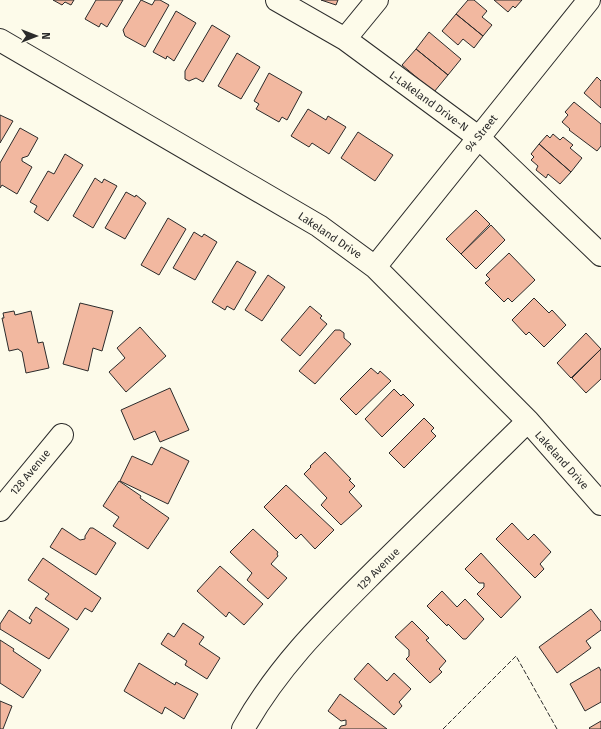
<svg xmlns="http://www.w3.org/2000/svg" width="601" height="729" font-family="'Fira Sans',sans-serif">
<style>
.building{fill:#f2b8a0;stroke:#2b2b2b}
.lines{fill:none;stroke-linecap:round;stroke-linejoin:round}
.minor-casing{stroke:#2b2b2b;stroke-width:24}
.minor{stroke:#fdfbea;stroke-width:22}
.fence{stroke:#2b2b2b;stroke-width:1;stroke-dasharray:5 2;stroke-linecap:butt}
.labels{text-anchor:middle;stroke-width:3;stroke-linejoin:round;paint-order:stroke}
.street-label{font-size:11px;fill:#2b2b2b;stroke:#fdfbea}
</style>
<rect width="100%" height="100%" fill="#fdfbea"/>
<path class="building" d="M 53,0 L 74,0 L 71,5 L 65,2 L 62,5 Z
M 96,0 L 123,0 L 107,27 L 101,23 L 99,27 L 85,19 Z
M 141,0 L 152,5 L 155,0 L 160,0 L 169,5 L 145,47 L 125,36 L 123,30 Z
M 321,0 L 338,0 L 336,5 Z
M 468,0 L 474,0 L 487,11 L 482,17 L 492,25 L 483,36 L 456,14 Z
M 494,0 L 522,0 L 515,8 L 513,6 L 508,12 Z
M 176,11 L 196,23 L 174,61 L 167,56 L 166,59 L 153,52 Z
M 456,14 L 483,36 L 474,48 L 463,39 L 458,45 L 442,31 Z
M 212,25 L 230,36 L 203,82 L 196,78 L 189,81 L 185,79 L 185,71 Z
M 429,32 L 461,59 L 448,75 L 416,49 Z
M 416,49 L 448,75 L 434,92 L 402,65 Z
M 237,53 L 260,67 L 241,99 L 218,86 Z
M 269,73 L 302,92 L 287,120 L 282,117 L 279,122 L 256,109 L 259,104 L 254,101 Z
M 597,77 L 601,81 L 601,108 L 584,93 Z
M 574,102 L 601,124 L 601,146 L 597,151 L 569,130 L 570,129 L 562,122 L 568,115 L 565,112 Z
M 308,109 L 326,120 L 328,116 L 346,127 L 329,154 L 312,143 L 309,147 L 291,136 Z
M 0,115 L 13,121 L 0,143 Z
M 20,128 L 38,138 L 28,156 L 22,158 L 22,161 L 32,167 L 17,194 L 2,185 L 0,188 L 0,163 Z
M 358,132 L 393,155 L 375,181 L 341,158 Z
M 553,134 L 560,140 L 563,137 L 573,145 L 570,148 L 582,158 L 571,172 L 539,144 L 547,135 L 550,138 Z
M 539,144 L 571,172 L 560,184 L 548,174 L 546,178 L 536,170 L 538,166 L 531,160 L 534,157 L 531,154 Z
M 65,154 L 83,165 L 48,221 L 34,212 L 37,206 L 30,202 L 48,171 L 54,174 Z
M 95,178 L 102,183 L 104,179 L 117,186 L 93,228 L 73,216 Z
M 126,192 L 135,197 L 136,195 L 146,203 L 125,239 L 105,228 Z
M 476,210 L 490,224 L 461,254 L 446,239 Z
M 168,218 L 186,229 L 159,275 L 141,265 Z
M 491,225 L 505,240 L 476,269 L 461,254 Z
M 194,232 L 202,237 L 204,234 L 217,242 L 195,280 L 173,268 Z
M 509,253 L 535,280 L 512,302 L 508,298 L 504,302 L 485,283 L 490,279 L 486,275 Z
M 237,261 L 256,272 L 234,310 L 227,306 L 225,310 L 212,302 Z
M 268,275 L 285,287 L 262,321 L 245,310 Z
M 534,298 L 549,313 L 552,310 L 566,325 L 544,347 L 529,332 L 526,335 L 512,320 Z
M 80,303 L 113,311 L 102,351 L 93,348 L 88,371 L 63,364 Z
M 310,306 L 322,316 L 320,318 L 327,324 L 300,356 L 281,340 Z
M 14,311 L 15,315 L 31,311 L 38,343 L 43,342 L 49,368 L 26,373 L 22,352 L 18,349 L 9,351 L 2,318 L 4,318 L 3,313 Z
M 140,327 L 166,356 L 126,392 L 109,372 L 125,358 L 117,348 Z
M 335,330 L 340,330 L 344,333 L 344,338 L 351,344 L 315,384 L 299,371 Z
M 586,333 L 601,349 L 571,378 L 557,363 Z
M 601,349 L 601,379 L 586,393 L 572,378 Z
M 371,368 L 378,374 L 380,371 L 391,381 L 356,415 L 340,399 Z
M 170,388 L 189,430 L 160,442 L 155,431 L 134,440 L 121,410 Z
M 394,389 L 401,396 L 403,394 L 414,405 L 382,437 L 365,419 Z
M 424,418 L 434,428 L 431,431 L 436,436 L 404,468 L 389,453 Z
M 161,447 L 189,461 L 168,504 L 120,481 L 132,456 L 152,465 Z
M 325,452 L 351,479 L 349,480 L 355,486 L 349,492 L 362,506 L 341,525 L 321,505 L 327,498 L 304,474 L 311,467 L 310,466 Z
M 119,481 L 141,496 L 140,498 L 169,518 L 148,549 L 113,526 L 119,517 L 103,506 Z
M 286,485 L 334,530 L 315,549 L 301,534 L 296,539 L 264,507 Z
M 512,523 L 528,540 L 534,534 L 551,552 L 540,564 L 544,569 L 535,578 L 496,539 Z
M 62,528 L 80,540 L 85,539 L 85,536 L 90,528 L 93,528 L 116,543 L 96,575 L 50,547 Z
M 253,529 L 278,552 L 277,554 L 278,556 L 271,564 L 287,578 L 268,599 L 247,580 L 252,573 L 230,552 Z
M 481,553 L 521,597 L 501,618 L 477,594 L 484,587 L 484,583 L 479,583 L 465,569 Z
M 43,558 L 101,598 L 92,612 L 85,608 L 77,620 L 45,599 L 49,594 L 28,580 Z
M 220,566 L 263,604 L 244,625 L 229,612 L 226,617 L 197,591 Z
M 442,591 L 457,607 L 465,599 L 484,619 L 466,639 L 463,639 L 448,624 L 447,626 L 427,606 Z
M 36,607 L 69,629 L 49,659 L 0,629 L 0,624 L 9,610 L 30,624 L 32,620 L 29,618 Z
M 591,609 L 601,622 L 601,630 L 586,641 L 591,648 L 557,673 L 539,647 Z
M 412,621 L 429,638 L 426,640 L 446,661 L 439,669 L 442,672 L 430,683 L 406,659 L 409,656 L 409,650 L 395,637 Z
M 183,623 L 204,637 L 199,644 L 220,658 L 207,679 L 185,665 L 187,661 L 161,644 L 168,633 L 174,637 Z
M 0,640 L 14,649 L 13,651 L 41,670 L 23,698 L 0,683 Z
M 139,663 L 175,685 L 176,682 L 198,694 L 184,719 L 165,707 L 162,714 L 124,691 Z
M 368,663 L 387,681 L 394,673 L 411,689 L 399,702 L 402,706 L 394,715 L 354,679 Z
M 599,667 L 601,671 L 601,702 L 585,711 L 570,684 Z
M 340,694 L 387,729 L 339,729 L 341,726 L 346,725 L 346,720 L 341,721 L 328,711 Z
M 0,701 L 12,706 L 3,729 L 0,729 Z
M 601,721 L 601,729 L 590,729 L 589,728 Z"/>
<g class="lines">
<defs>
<path id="minor" d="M 277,0 L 345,39 L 478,137 L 601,255
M 345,39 L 377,0
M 0,40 L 319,226 L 375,267 L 528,421 L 601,504
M 375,267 L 589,0
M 0,510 L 62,435
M 243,729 C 280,663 328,618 381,565 C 430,517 479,469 528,421"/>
</defs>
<use href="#minor" class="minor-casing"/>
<use href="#minor" class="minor"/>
<path class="fence" d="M 443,729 L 516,656 L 557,729"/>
</g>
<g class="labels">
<g class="street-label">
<text transform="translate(429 101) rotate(36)" y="4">L-Lakeland Drive-N</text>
<text transform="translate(481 133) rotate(-51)" y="4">94 Street</text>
<text transform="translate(330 235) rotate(34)" y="4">Lakeland Drive</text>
<text transform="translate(562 460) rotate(48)" y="4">Lakeland Drive</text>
<text transform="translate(30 472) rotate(-50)" y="4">128 Avenue</text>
<text transform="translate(378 569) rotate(-45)" y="4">129 Avenue</text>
</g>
</g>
<g transform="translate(36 36) rotate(90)" stroke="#fdfbea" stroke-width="3" paint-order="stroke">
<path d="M0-3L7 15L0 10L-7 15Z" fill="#2b2b2b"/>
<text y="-6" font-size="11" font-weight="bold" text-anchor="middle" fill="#2b2b2b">N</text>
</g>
</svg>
